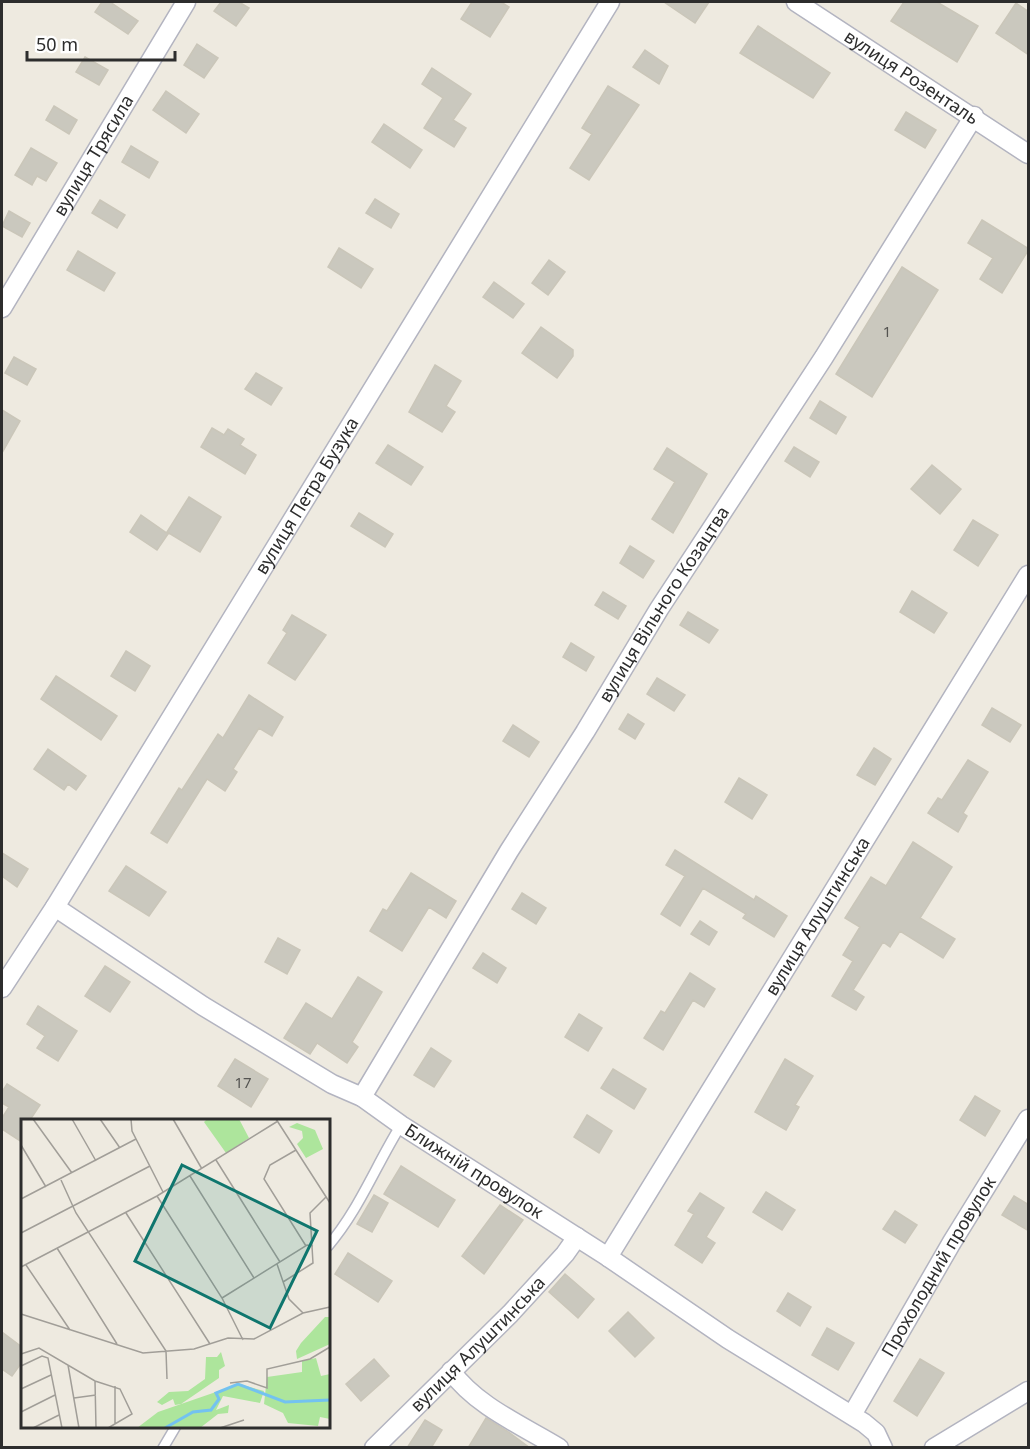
<svg xmlns="http://www.w3.org/2000/svg" width="1030" height="1449" font-family="'Noto Sans',sans-serif">
<style>
.building{fill:#cac8be;stroke:#cac6b9;stroke-width:1.5}
.lines{fill:none;stroke-linecap:round;stroke-linejoin:round}
.lane-casing{stroke:#b3b4c0;stroke-width:12}
.street-casing{stroke:#b3b4c0;stroke-width:21}
.lane{stroke:#fff;stroke-width:9}
.street{stroke:#fff;stroke-width:18}
.labels{text-anchor:middle;stroke-width:5;stroke-linejoin:round;paint-order:stroke}
.number-label{font-size:15px;fill:#545451}
.street-label{font-size:18px;fill:#2d2d2d;stroke:#fff}
.inset-river{fill:none;stroke:#73c2f0;stroke-width:3}
.inset-road{fill:none;stroke:#a19e98;stroke-width:1.5}
.view{fill:#0f766e;fill-opacity:0.15;stroke:#0f766e;stroke-width:3}
.inset-edge{fill:none;stroke:#2d2d2d;stroke-width:3}
</style>
<rect width="100%" height="100%" fill="#eeeae0"/>
<path class="building" d="M 102,2 L 110,2 L 138,21 L 128,34 L 95,12 Z
M 221,2 L 239,2 L 249,8 L 236,26 L 214,11 Z
M 472,2 L 501,2 L 509,7 L 490,37 L 461,19 Z
M 664,2 L 709,2 L 695,23 Z
M 904,2 L 937,2 L 978,26 L 957,62 L 891,21 Z
M 1016,3 L 1029,12 L 1029,55 L 996,33 Z
M 758,26 L 830,73 L 813,98 L 740,53 Z
M 197,44 L 218,58 L 204,78 L 184,65 Z
M 645,50 L 668,66 L 659,84 L 633,67 Z
M 85,57 L 108,70 L 99,85 L 76,72 Z
M 432,68 L 471,94 L 453,120 L 466,128 L 454,147 L 424,128 L 443,98 L 422,84 Z
M 608,86 L 639,105 L 589,180 L 570,168 L 592,134 L 582,128 Z
M 166,91 L 199,114 L 186,133 L 153,110 Z
M 54,106 L 77,120 L 69,134 L 46,120 Z
M 906,112 L 936,130 L 925,148 L 895,130 Z
M 384,124 L 422,150 L 410,168 L 372,142 Z
M 131,146 L 158,162 L 149,178 L 122,162 Z
M 31,148 L 57,163 L 46,181 L 37,176 L 32,185 L 15,175 Z
M 375,199 L 399,214 L 391,228 L 366,213 Z
M 100,200 L 125,215 L 117,228 L 92,213 Z
M 9,211 L 30,223 L 22,237 L 2,226 Z
M 982,220 L 1029,249 L 1002,293 L 980,279 L 993,258 L 968,243 Z
M 339,248 L 373,269 L 361,288 L 328,267 Z
M 78,251 L 115,273 L 104,291 L 67,270 Z
M 549,260 L 565,272 L 548,295 L 532,283 Z
M 902,267 L 938,290 L 872,397 L 836,374 Z
M 494,282 L 524,304 L 513,318 L 483,297 Z
M 541,327 L 573,350 L 573,356 L 557,378 L 522,353 Z
M 14,357 L 36,369 L 27,385 L 5,373 Z
M 435,365 L 461,381 L 446,406 L 455,412 L 442,432 L 409,412 Z
M 256,373 L 282,388 L 271,405 L 245,389 Z
M 820,401 L 846,417 L 836,434 L 810,418 Z
M 2,410 L 20,421 L 2,453 Z
M 212,428 L 224,435 L 228,429 L 244,439 L 240,445 L 256,455 L 245,474 L 201,447 Z
M 388,445 L 423,467 L 411,485 L 376,463 Z
M 794,447 L 819,462 L 810,477 L 785,461 Z
M 667,448 L 707,474 L 673,533 L 652,519 L 675,482 L 654,469 Z
M 932,465 L 961,489 L 940,514 L 911,489 Z
M 189,497 L 221,517 L 200,552 L 167,532 Z
M 359,513 L 393,534 L 385,547 L 351,526 Z
M 141,515 L 168,534 L 157,550 L 130,532 Z
M 973,520 L 998,535 L 978,566 L 954,550 Z
M 630,546 L 654,561 L 643,578 L 620,563 Z
M 912,591 L 947,613 L 934,633 L 900,612 Z
M 603,592 L 626,606 L 618,619 L 595,605 Z
M 688,612 L 718,630 L 709,643 L 680,625 Z
M 292,615 L 326,635 L 295,680 L 268,663 L 287,633 L 283,630 Z
M 571,643 L 594,657 L 586,671 L 563,657 Z
M 126,651 L 150,666 L 135,691 L 111,676 Z
M 56,676 L 117,716 L 101,740 L 41,699 Z
M 657,678 L 685,695 L 674,711 L 647,694 Z
M 249,695 L 283,717 L 272,736 L 259,728 L 233,769 L 237,772 L 225,791 L 207,779 L 167,843 L 151,833 L 179,788 L 182,790 L 218,734 L 223,738 Z
M 992,708 L 1021,725 L 1010,742 L 982,725 Z
M 628,714 L 644,724 L 635,739 L 619,729 Z
M 513,725 L 539,742 L 529,757 L 503,741 Z
M 874,748 L 891,759 L 875,785 L 857,775 Z
M 48,749 L 86,776 L 76,790 L 68,784 L 64,790 L 34,769 Z
M 968,760 L 988,772 L 963,813 L 967,816 L 958,832 L 928,813 L 938,798 L 942,800 Z
M 739,778 L 767,795 L 752,819 L 725,802 Z
M 913,842 L 952,867 L 920,918 L 955,939 L 943,958 L 900,931 L 890,947 L 883,942 L 853,990 L 864,997 L 856,1010 L 832,996 L 853,961 L 843,955 L 860,927 L 845,918 L 871,877 L 886,886 Z
M 675,850 L 754,900 L 756,896 L 787,916 L 774,937 L 743,918 L 746,914 L 703,888 L 680,926 L 661,914 L 685,876 L 666,865 Z
M 2,853 L 28,869 L 17,887 L 2,876 Z
M 126,866 L 166,892 L 149,916 L 109,891 Z
M 411,873 L 456,901 L 446,918 L 429,907 L 402,951 L 370,931 L 383,909 L 387,911 Z
M 522,893 L 546,908 L 536,924 L 512,909 Z
M 700,921 L 717,932 L 709,945 L 691,934 Z
M 278,938 L 300,950 L 287,974 L 265,962 Z
M 483,953 L 506,968 L 497,983 L 473,968 Z
M 105,966 L 130,982 L 110,1012 L 85,996 Z
M 690,973 L 715,989 L 704,1007 L 693,1000 L 663,1050 L 644,1038 L 661,1011 L 665,1013 Z
M 358,977 L 382,992 L 352,1042 L 358,1047 L 347,1063 L 317,1043 L 310,1054 L 284,1038 L 306,1003 L 332,1019 Z
M 38,1006 L 77,1031 L 58,1061 L 37,1048 L 45,1036 L 27,1024 Z
M 579,1014 L 602,1028 L 588,1051 L 565,1037 Z
M 431,1048 L 451,1061 L 434,1087 L 414,1075 Z
M 235,1059 L 268,1079 L 251,1107 L 218,1086 Z
M 785,1059 L 813,1076 L 795,1105 L 799,1107 L 786,1130 L 755,1112 Z
M 613,1069 L 646,1089 L 634,1109 L 601,1088 Z
M 7,1084 L 40,1105 L 30,1120 L 22,1120 L 22,1142 L 2,1129 L 2,1118 L 9,1107 L 2,1103 L 2,1092 Z
M 975,1096 L 1000,1111 L 985,1136 L 960,1120 Z
M 587,1115 L 612,1131 L 599,1153 L 574,1137 Z
M 401,1166 L 455,1200 L 438,1227 L 384,1194 Z
M 766,1192 L 795,1210 L 782,1230 L 753,1212 Z
M 700,1193 L 724,1208 L 706,1237 L 715,1243 L 702,1263 L 675,1245 L 694,1214 L 688,1211 Z
M 374,1195 L 388,1203 L 372,1232 L 357,1224 Z
M 1014,1196 L 1029,1205 L 1029,1231 L 1002,1215 Z
M 500,1205 L 523,1220 L 484,1274 L 462,1256 Z
M 895,1211 L 917,1225 L 905,1243 L 883,1229 Z
M 348,1253 L 392,1281 L 378,1302 L 335,1274 Z
M 565,1274 L 594,1299 L 578,1318 L 549,1292 Z
M 788,1293 L 811,1307 L 800,1326 L 777,1311 Z
M 628,1312 L 654,1338 L 635,1357 L 609,1331 Z
M 827,1328 L 854,1343 L 838,1370 L 812,1355 Z
M 2,1332 L 22,1347 L 22,1362 L 12,1376 L 2,1369 Z
M 374,1359 L 389,1376 L 361,1401 L 346,1384 Z
M 920,1359 L 944,1373 L 917,1416 L 894,1401 Z
M 486,1418 L 507,1431 L 530,1448 L 468,1448 Z
M 425,1420 L 442,1430 L 431,1448 L 407,1448 Z"/>
<g class="lines">
<defs>
<path id="lane" d="M 328,1246 C 359,1210 376,1165 401,1125
M 163,1448 L 176,1426"/>
<g id="street">
<path id="s1" d="M 796,2 L 1028,154"/>
<path id="s2" d="M 2,308 L 186,2"/>
<path id="s3" d="M 55,907 L 203,1006 L 332,1084 L 362,1097 L 401,1125 L 608,1257 L 728,1339 L 864,1423 L 876,1433 L 883,1448"/>
<path id="s4" d="M 2,988 L 55,907 L 610,2"/>
<path id="s5" d="M 362,1097 L 509,851 L 585,732 L 659,609 L 824,357 L 974,116"/>
<path id="s6" d="M 608,1257 L 1028,575"/>
<path d="M 451,1371 C 476,1406 523,1426 559,1448"/>
<path id="s7" d="M 852,1415 L 952,1242 L 1028,1119"/>
<path id="s8" d="M 374,1448 L 510,1314 L 565,1254 L 577,1237"/>
<path d="M 934,1448 L 1028,1391"/>
</g>
</defs>
<use href="#lane" class="lane-casing"/>
<use href="#street" class="street-casing"/>
<use href="#lane" class="lane"/>
<use href="#street" class="street"/>
</g>
<g class="labels">
<g class="number-label">
<text x="887" y="337">1</text>
<text x="243" y="1088">17</text>
</g>
<g class="street-label">
<text dy="6" stroke="none"><textPath href="#s1" startOffset="138">вулиця Розенталь</textPath></text>
<text dy="6" stroke="none"><textPath href="#s2" startOffset="178">вулиця Трясила</textPath></text>
<text dy="6" stroke="none"><textPath href="#s4" startOffset="579">вулиця Петра Бузука</textPath></text>
<text dy="6" stroke="none"><textPath href="#s5" startOffset="578">вулиця Вільного Козацтва</textPath></text>
<text dy="6" stroke="none"><textPath href="#s6" startOffset="400">вулиця Алуштинська</textPath></text>
<text dy="6" stroke="none"><textPath href="#s3" startOffset="496">Ближній провулок</textPath></text>
<text dy="6" stroke="none"><textPath href="#s7" startOffset="172">Прохолодний провулок</textPath></text>
<text dy="6" stroke="none"><textPath href="#s8" startOffset="147">вулиця Алуштинська</textPath></text>
</g>
</g>
<g transform="translate(21 1119)">
<rect width="309" height="309" fill="#eeeae0"/>
<path d="M 186,0 L 218,0 L 228,19 L 205,34 L 183,3 ZM 276,4 L 294,11 L 302,30 L 285,39 L 276,25 L 282,19 L 281,12 L 268,8 ZM 304,198 L 309,198 L 309,225 L 276,240 L 275,232 L 280,224 ZM 200,233 L 204,247 L 198,251 L 198,259 L 160,285 L 154,286 L 152,280 L 141,286 L 136,283 L 148,273 L 167,272 L 184,260 L 185,238 L 196,238 ZM 295,239 L 300,257 L 309,255 L 309,300 L 299,298 L 297,307 L 267,304 L 262,294 L 243,285 L 246,258 L 281,253 L 281,242 ZM 218,265 L 243,272 L 239,284 L 202,277 L 195,291 L 208,286 L 207,294 L 197,295 L 179,309 L 116,309 L 137,293 Z" fill="#ade59c"/>
<path class="inset-river" d="M 144,309 L 172,293 L 190,291 L 198,280 L 195,274 L 217,265 L 264,283 L 309,281"/>
<path class="inset-road" d="M 12,0 L 51,54M 51,0 L 75,42M 79,0 L 99,29M 110,0 L 111,12 L 142,73M 152,0 L 181,50M 255,0 L 309,84M 0,26 L 25,68M 275,31 L 249,46 L 243,60 L 285,127M 195,41 L 259,143M 169,57 L 233,159M 40,61 L 55,94 L 145,232 L 146,260M 136,77 L 201,179 L 222,221M 0,80 L 115,20M 105,94 L 189,225M 0,114 L 129,47M 36,129 L 96,225M 256,145 L 268,180 L 282,194M 5,146 L 49,211M 0,148 L 136,77 L 257,2M 262,163 L 292,144 L 289,94 L 305,78M 201,179 L 286,126 L 292,127M 0,195 L 122,234 L 173,230 L 207,219 L 233,220 L 282,194 L 309,188M 0,235 L 18,229 L 74,262 L 99,270 L 111,295 L 87,309M 47,246 L 58,309M 0,247 L 21,237 L 27,239 L 41,309M 74,262 L 75,309M 209,264 L 226,262 L 246,269 L 246,250 L 289,240 L 309,228M 94,267 L 94,305M 0,270 L 30,256M 53,279 L 75,276M 0,293 L 34,276M 12,309 L 38,296M 199,309 L 223,301"/>
<path class="view" d="M 161,46 L 296,112 L 249,209 L 114,142 Z"/>
<rect width="309" height="309" class="inset-edge"/>
</g>
<rect width="1030" height="1449" fill="none" stroke="#2d2d2d" stroke-width="6"/>
<path d="M27 51v9h148v-9" fill="none" stroke="#2d2d2d" stroke-width="3"/>
<text x="36" y="51" font-size="18" fill="#2d2d2d" stroke="#ffffff" stroke-width="4.5" paint-order="stroke">50 m</text>
</svg>
